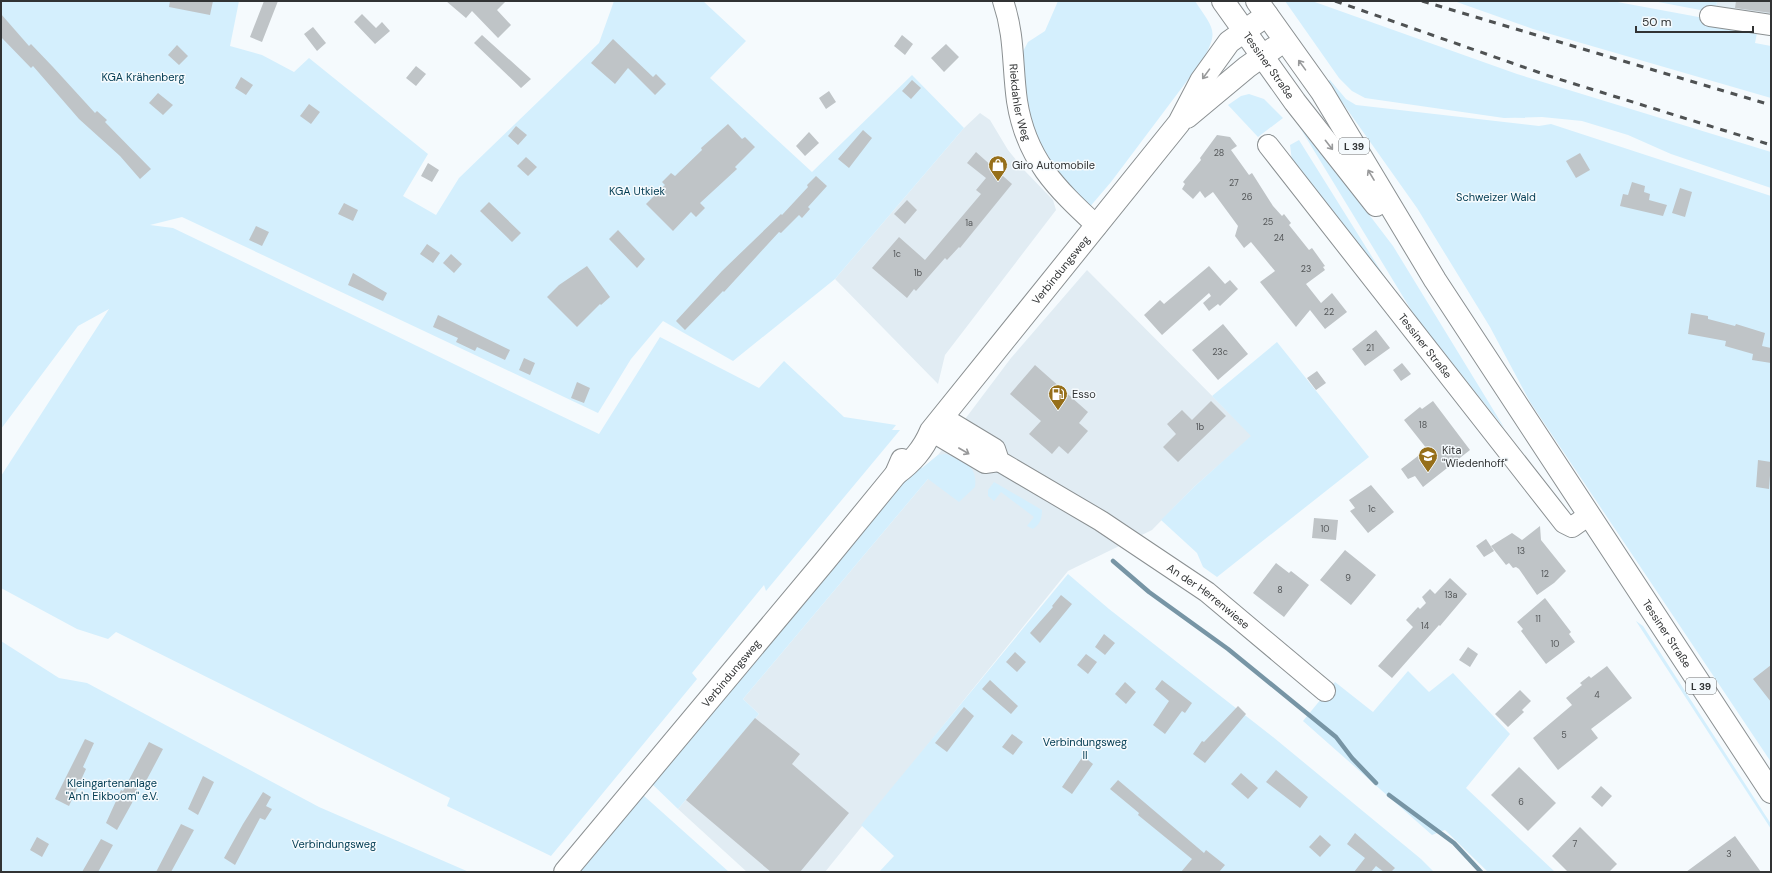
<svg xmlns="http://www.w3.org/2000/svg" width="1772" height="873" font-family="'DM Sans',sans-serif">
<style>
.built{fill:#e1ecf3}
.green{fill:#d4effd}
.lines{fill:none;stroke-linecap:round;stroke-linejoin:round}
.stream{stroke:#7795a5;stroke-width:4.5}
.building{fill:#bfc4c7}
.minor-casing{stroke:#8b9092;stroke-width:22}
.major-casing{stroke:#8b9092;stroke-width:24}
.minor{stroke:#fff;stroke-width:20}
.major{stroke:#fff;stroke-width:22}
.rail{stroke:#4f5253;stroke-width:3;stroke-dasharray:7 7;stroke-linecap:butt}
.oneway{stroke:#98999a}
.labels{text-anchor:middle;stroke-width:3;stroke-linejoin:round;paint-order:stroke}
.number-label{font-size:9px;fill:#545759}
.shield{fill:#f5fafd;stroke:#6c6f70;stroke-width:1}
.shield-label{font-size:10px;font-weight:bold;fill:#313334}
.street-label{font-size:11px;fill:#313334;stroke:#f5fafd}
.park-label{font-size:11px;fill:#003b52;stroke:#f5fafd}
.poi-label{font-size:11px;fill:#313334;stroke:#f5fafd;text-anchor:start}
</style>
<rect width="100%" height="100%" fill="#f5fafd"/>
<path class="built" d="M 1717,1 L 1771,1 L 1771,22 L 1716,13 Z
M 980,113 L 990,120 L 1008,150 L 1025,171 L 1053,200 L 1056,210 L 945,355 L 938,384 L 835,279 L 964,128 Z
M 1087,270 L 1252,436 L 1195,486 L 1152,530 L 1068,571 L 825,872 L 747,872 L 678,809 L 759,714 L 743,699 L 928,479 L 922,469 L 938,455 L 1011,358 Z"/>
<path class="green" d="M 1,1 L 239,1 L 230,46 L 262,55 L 294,72 L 309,58 L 428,154 L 403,196 L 436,215 L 459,178 L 599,43 L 614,1 L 703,1 L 746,41 L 710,78 L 812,172 L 912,75 L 964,128 L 835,279 L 733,361 L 663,321 L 631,359 L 598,413 L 182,217 L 150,225 L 173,228 C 315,296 457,366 599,434 L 660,337 L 759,388 L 784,361 L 844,417 L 896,425 L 892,430 L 900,430 L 766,591 L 764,585 L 692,673 L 697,679 L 551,856 L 447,806 L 450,798 L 116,632 L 108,639 L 77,629 L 1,588 L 1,476 L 109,309 L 78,326 L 1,429 Z
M 1058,1 L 1195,1 C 1213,29 1220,30 1202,61 L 1111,182 L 1088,209 L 1034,142 L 1026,119 L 1021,55 L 1028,42 L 1045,31 Z
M 1285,1 L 1312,1 L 1517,74 L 1771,152 L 1771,188 L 1671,154 L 1628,135 L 1582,121 L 1542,117 L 1504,118 L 1365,98 L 1352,91 L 1339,78 Z
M 1454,1 L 1612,1 L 1758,28 L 1755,43 L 1771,46 L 1771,98 L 1533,29 Z
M 1653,1 L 1717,1 L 1716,13 Z
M 1330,80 L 1346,99 L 1356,105 L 1539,126 L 1551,124 L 1771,196 L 1771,762 L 1530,402 L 1490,327 L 1417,208 L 1327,81 Z
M 1249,94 L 1264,99 L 1283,118 L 1258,137 L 1228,105 L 1241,96 Z
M 1290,111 L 1393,246 L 1505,429 L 1416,318 L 1299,126 L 1289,112 Z
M 1299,140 L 1394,292 L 1292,161 L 1290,145 Z
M 1277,342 L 1369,457 L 1217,577 L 1203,567 L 1197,553 L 1161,520 L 1195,486 L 1251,436 L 1212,396 Z
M 946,454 C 963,462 978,465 975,487 L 959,502 L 928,479 L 743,699 L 759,714 L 678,809 L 650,782 L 916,466 L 922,468 L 938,455 Z
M 994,482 L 1042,510 C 1042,519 1040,524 1033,529 L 1027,526 L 1034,517 L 1001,492 L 994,501 L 988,496 L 988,490 Z
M 1068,574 L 1109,609 L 1273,737 L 1421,859 L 1434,872 L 879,872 L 894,856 L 861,825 Z
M 1636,621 L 1643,626 L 1771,824 L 1771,829 Z
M 1,641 L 59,678 L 87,683 L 319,807 L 469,872 L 1,872 Z
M 1408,671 L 1429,692 L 1453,673 L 1510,734 L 1466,788 L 1555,872 L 1488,872 L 1445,830 L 1432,835 L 1303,721 L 1335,682 L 1373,712 Z
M 643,795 L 729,872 L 575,872 Z"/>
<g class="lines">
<path class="stream" d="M 1113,561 L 1149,592 L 1228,649 L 1336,737 L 1352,758 L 1376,783
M 1389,795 L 1454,843 L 1481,872"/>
</g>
<path class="building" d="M 170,1 L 213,1 L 210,15 L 169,7 Z
M 264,1 L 278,1 L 262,42 L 250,37 Z
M 446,1 L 506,1 L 497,10 L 511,25 L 498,38 L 472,11 L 466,18 Z
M 1736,1 L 1771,1 L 1771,13 L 1735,8 Z
M 1,14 L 29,46 L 31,44 L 53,67 L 95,113 L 97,111 L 107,120 L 105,122 L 151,169 L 140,179 L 120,156 L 79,119 L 33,66 L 31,68 L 1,37 Z
M 362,14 L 376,28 L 382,22 L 390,31 L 375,44 L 354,22 Z
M 313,27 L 326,43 L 317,51 L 304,34 Z
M 482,35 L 531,79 L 521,88 L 474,43 Z
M 902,35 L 913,44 L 905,55 L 894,46 Z
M 613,39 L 653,77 L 656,74 L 666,84 L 655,95 L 628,68 L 615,84 L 591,63 Z
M 946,44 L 959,57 L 944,72 L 931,58 Z
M 177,45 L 188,56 L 179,65 L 168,55 Z
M 416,66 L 426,74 L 416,86 L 406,78 Z
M 241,77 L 253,85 L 246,95 L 235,88 Z
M 912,80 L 921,88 L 911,99 L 902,91 Z
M 829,91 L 836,102 L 826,109 L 819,98 Z
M 158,93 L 173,105 L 163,115 L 149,103 Z
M 309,104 L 320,112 L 311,124 L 300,116 Z
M 728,124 L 742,139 L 745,137 L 755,147 L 735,167 L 737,169 L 700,203 L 705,208 L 696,217 L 691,212 L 673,231 L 646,204 L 665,185 L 662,182 L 671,173 L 675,176 L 702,150 L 701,148 Z
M 516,126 L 527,135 L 518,145 L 508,136 Z
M 863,130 L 872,138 L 849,168 L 838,159 Z
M 809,132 L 819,143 L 805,156 L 796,146 Z
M 1217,135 L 1230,137 L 1237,146 L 1231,150 L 1249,175 L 1252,173 L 1273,206 L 1282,216 L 1284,214 L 1291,223 L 1289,225 L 1309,250 L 1312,248 L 1325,266 L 1323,267 L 1325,270 L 1306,284 L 1321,303 L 1332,293 L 1347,312 L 1325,329 L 1310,310 L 1296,327 L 1260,282 L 1275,271 L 1251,242 L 1244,248 L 1235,236 L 1238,226 L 1213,192 L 1205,198 L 1200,191 L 1193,199 L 1182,189 L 1185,184 L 1183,182 L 1201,160 L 1200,158 Z
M 976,152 L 1012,184 L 960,248 L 959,247 L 947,260 L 945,258 L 916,291 L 914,289 L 907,298 L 872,268 L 899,237 L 925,260 L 981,194 L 976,190 L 986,178 L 967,163 Z
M 1580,153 L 1590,170 L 1576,178 L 1566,161 Z
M 526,157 L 537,167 L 528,176 L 517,166 Z
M 428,163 L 439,170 L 432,182 L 421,176 Z
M 816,176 L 827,186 L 808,207 L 810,209 L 802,218 L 799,215 L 781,233 L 779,232 L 724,292 L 723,291 L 685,330 L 676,321 L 722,271 L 781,214 L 782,215 L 808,187 L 807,185 Z
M 1632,182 L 1645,186 L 1644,192 L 1650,194 L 1649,200 L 1667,205 L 1663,216 L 1620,206 L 1623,194 L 1628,195 Z
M 1680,188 L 1692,192 L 1685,217 L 1672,213 Z
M 907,200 L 917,210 L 905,224 L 894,214 Z
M 489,202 L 521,233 L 512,242 L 480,211 Z
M 344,203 L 358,210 L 353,221 L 338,214 Z
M 256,226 L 269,232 L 262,246 L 249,240 Z
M 618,230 L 645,259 L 637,268 L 609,239 Z
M 427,244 L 440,253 L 433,263 L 420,254 Z
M 451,254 L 462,264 L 454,273 L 443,263 Z
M 587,266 L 610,297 L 601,305 L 600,304 L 577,327 L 547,297 L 559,285 Z
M 1209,266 L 1225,284 L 1230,280 L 1238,289 L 1220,306 L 1218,304 L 1209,311 L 1203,303 L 1211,296 L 1209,293 L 1162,335 L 1144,315 L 1160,300 L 1164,304 Z
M 353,273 L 387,293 L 383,301 L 348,285 Z
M 1691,313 L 1708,316 L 1708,319 L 1735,326 L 1736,324 L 1765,333 L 1762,346 L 1771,348 L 1771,363 L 1752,360 L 1753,354 L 1725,346 L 1726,341 L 1688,334 Z
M 438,315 L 510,350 L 505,360 L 477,347 L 475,351 L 456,342 L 458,338 L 433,327 Z
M 1223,324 L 1248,354 L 1218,380 L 1192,350 Z
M 1376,330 L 1390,348 L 1365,366 L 1352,349 Z
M 524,358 L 535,363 L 530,375 L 519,370 Z
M 1402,363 L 1411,374 L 1401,381 L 1393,370 Z
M 1035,365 L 1088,412 L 1079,423 L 1088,431 L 1068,454 L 1059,446 L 1052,454 L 1029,434 L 1041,421 L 1010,394 Z
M 1317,371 L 1326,383 L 1316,390 L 1307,378 Z
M 577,382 L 590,388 L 584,403 L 571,398 Z
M 1211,401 L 1226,416 L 1178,462 L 1163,447 L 1176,434 L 1167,424 L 1182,410 L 1192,420 Z
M 1433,401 L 1470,450 L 1423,487 L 1415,476 L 1408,479 L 1401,469 L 1427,449 L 1404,420 L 1420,407 L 1422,409 Z
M 1758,460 L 1771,462 L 1769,489 L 1756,487 Z
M 1371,485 L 1394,512 L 1368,533 L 1350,511 L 1355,508 L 1349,500 Z
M 1314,518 L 1338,520 L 1336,540 L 1312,538 Z
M 1540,526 L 1541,540 L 1566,571 L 1554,583 L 1537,595 L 1519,569 L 1516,567 L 1513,568 L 1509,563 L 1506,565 L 1491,546 L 1512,533 L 1522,540 Z
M 1486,539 L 1494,551 L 1484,557 L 1476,546 Z
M 1345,550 L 1376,575 L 1351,605 L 1320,580 Z
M 1276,563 L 1289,573 L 1291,571 L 1309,585 L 1284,617 L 1253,593 Z
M 1450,578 L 1467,594 L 1440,626 L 1439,625 L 1392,678 L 1378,666 L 1413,627 L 1406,620 L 1418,607 L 1420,609 L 1426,603 L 1422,597 L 1430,589 L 1435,594 Z
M 1061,595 L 1072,604 L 1040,643 L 1030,633 L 1053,607 L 1052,606 Z
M 1545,598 L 1571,632 L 1569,634 L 1575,642 L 1546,664 L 1521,631 L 1523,629 L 1517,622 Z
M 1104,634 L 1115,643 L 1105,655 L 1095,647 Z
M 1468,647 L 1478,654 L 1470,667 L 1459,660 Z
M 1015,652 L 1026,662 L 1017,672 L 1006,662 Z
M 1086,654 L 1097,662 L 1088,674 L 1077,665 Z
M 1771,665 L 1771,702 L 1753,679 Z
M 1607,666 L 1632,698 L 1591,729 L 1598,738 L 1558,770 L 1533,738 L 1572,705 L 1566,698 L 1582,685 L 1580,683 L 1589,676 L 1591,678 Z
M 990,680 L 1018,706 L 1011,714 L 982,689 Z
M 1162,680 L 1192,703 L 1185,713 L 1182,711 L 1165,734 L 1153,725 L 1169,701 L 1155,689 Z
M 1125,682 L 1136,692 L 1126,704 L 1115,694 Z
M 1520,690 L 1531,701 L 1522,710 L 1524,712 L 1508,727 L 1495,714 Z
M 1238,706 L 1246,714 L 1205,763 L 1193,754 L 1202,741 L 1204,742 Z
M 964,707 L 974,716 L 947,752 L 935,743 Z
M 755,718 L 800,754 L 792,764 L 849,813 L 800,872 L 771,872 L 686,800 Z
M 1012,734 L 1023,742 L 1013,755 L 1002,747 Z
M 85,739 L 94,743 L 83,767 L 86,769 L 69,806 L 55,799 Z
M 149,742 L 163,749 L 145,783 L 140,780 L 132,803 L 117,830 L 106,823 L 121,790 L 123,791 Z
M 1083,756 L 1093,764 L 1072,794 L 1062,787 Z
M 1519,767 L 1556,803 L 1528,831 L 1491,795 Z
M 1276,770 L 1308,797 L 1300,808 L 1266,782 Z
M 1241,773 L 1258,788 L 1248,799 L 1231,784 Z
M 203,776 L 214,782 L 198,815 L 188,809 Z
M 1118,780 L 1204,853 L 1206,850 L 1225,865 L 1219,872 L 1181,872 L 1192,859 L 1138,815 L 1139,813 L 1110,789 Z
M 1601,786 L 1612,796 L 1602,807 L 1591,797 Z
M 263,792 L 271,797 L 266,806 L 272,809 L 265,820 L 260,818 L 235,865 L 224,858 L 243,824 Z
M 181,824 L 194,830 L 171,872 L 156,872 Z
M 1580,827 L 1617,864 L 1609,872 L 1568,872 L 1552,856 Z
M 1355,833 L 1395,868 L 1391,872 L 1384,872 L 1376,866 L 1371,872 L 1354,872 L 1365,858 L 1347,844 Z
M 1320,835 L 1331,845 L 1320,857 L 1309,847 Z
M 1735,836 L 1761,872 L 1686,872 Z
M 37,837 L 49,844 L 42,857 L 30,850 Z
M 101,839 L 113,845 L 102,865 L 98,872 L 82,872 Z"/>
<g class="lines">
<defs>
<g id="minor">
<path id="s1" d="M 1003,1 C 1015,36 1012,65 1017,101 C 1026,159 1056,188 1097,226"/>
<path d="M 1710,16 L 1771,25"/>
<path id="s2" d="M 1268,145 L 1564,523 L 1572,527 L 1589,515"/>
<path id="s3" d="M 942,417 L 995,449 L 999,461 L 1101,521 L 1207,592 L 1325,691"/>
<path d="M 931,431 L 985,463 L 999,461"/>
</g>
<g id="major">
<path id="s4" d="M 1223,1 L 1295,102 L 1376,205"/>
<path id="s5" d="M 1257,1 L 1322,92 L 1435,280 L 1771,792"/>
<path d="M 1187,117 L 1247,67 L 1274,48"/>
<path id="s6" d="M 896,474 C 912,462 923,450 931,431 L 1179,123 L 1201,81 L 1229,42 L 1267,15"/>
<path id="s7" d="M 565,872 L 824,562 L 896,474 L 902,460"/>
</g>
</defs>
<use href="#minor" class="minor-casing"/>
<use href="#major" class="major-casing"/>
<use href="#minor" class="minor"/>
<use href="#major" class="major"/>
<path class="rail" d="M 1335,1 L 1549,76 L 1771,145
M 1422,1 L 1771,105"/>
</g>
<defs><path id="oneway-shaft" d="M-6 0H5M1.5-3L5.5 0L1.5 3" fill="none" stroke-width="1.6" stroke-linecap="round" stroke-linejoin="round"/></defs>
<g class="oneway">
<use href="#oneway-shaft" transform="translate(1302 65) rotate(-126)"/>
<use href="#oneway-shaft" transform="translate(1206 74) rotate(126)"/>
<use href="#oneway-shaft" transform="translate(1329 145) rotate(52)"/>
<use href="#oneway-shaft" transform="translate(1371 175) rotate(-121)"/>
<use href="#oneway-shaft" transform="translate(964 451) rotate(30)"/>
</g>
<defs>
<symbol id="shop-pin" viewBox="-11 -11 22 30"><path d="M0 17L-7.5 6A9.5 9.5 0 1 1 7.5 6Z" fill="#966f1a" stroke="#f5fafd"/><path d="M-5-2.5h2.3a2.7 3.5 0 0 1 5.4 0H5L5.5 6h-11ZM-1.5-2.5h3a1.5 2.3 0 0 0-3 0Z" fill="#fff"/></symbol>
<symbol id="fuel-pin" viewBox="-11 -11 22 30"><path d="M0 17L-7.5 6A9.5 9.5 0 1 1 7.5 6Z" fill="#966f1a" stroke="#f5fafd"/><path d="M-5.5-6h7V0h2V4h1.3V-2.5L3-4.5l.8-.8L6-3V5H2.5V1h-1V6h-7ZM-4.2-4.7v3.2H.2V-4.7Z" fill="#fff"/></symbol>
<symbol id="school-pin" viewBox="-11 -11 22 30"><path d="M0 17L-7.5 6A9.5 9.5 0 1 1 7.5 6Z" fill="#966f1a" stroke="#f5fafd"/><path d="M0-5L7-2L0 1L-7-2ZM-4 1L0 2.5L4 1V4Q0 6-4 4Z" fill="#fff"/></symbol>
</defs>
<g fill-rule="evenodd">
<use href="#shop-pin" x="987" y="154" width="22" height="30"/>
<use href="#fuel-pin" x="1047" y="383" width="22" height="30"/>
<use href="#school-pin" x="1417" y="445" width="22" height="30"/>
</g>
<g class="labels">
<g class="number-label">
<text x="1219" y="156">28</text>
<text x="1234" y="186">27</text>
<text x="1247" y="200">26</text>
<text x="1268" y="225">25</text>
<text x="969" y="226">1a</text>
<text x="1279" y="241">24</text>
<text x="897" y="257">1c</text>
<text x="1306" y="272">23</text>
<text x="918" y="276">1b</text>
<text x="1329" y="315">22</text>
<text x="1370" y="351">21</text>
<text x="1220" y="355">23c</text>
<text x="1423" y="428">18</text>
<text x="1200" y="430">1b</text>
<text x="1372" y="512">1c</text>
<text x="1325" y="532">10</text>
<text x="1521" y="554">13</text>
<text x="1545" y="577">12</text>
<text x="1348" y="581">9</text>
<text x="1280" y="593">8</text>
<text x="1451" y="598">13a</text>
<text x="1538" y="622">11</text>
<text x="1425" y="629">14</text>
<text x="1555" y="647">10</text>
<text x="1597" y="698">4</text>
<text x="1564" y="738">5</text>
<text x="1521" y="805">6</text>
<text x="1575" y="847">7</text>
<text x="1729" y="857">3</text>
</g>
<g class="shield">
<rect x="1339" y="138" width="30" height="16" rx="3"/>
<rect x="1686" y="678" width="30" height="16" rx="3"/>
</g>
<g class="shield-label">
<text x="1354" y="150">L 39</text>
<text x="1701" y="690">L 39</text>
</g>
<g class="street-label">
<text dy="4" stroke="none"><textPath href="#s4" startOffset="79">Tessiner Straße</textPath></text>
<text dy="4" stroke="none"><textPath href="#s1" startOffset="103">Riekdahler Weg</textPath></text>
<text dy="4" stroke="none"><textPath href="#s6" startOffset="263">Verbindungsweg</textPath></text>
<text dy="4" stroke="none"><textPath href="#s2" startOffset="255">Tessiner Straße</textPath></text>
<text dy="4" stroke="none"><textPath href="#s3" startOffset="324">An der Herrenwiese</textPath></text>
<text dy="4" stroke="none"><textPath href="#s5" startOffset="754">Tessiner Straße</textPath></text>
<text dy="4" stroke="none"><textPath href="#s7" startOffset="259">Verbindungsweg</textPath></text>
</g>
<g class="park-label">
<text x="143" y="81">KGA Krähenberg</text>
<text x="637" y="195">KGA Utkiek</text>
<text x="1496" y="201">Schweizer Wald</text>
<text x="1085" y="746">Verbindungsweg<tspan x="1085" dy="13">II</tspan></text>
<text x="112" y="787">Kleingartenanlage<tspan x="112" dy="13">"An'n Eikboom" e.V.</tspan></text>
<text x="334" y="848">Verbindungsweg</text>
</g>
<g class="poi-label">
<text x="1012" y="169">Giro Automobile</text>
<text x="1072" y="398">Esso</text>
<text x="1442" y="454">Kita<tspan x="1442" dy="13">"Wiedenhoff"</tspan></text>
</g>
</g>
<rect width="1772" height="873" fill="none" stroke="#313334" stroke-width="4"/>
<path d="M1636 26v6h117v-6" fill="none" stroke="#313334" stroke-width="2"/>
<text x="1642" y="26" font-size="12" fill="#313334" stroke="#f5fafd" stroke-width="3" paint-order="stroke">50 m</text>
</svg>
